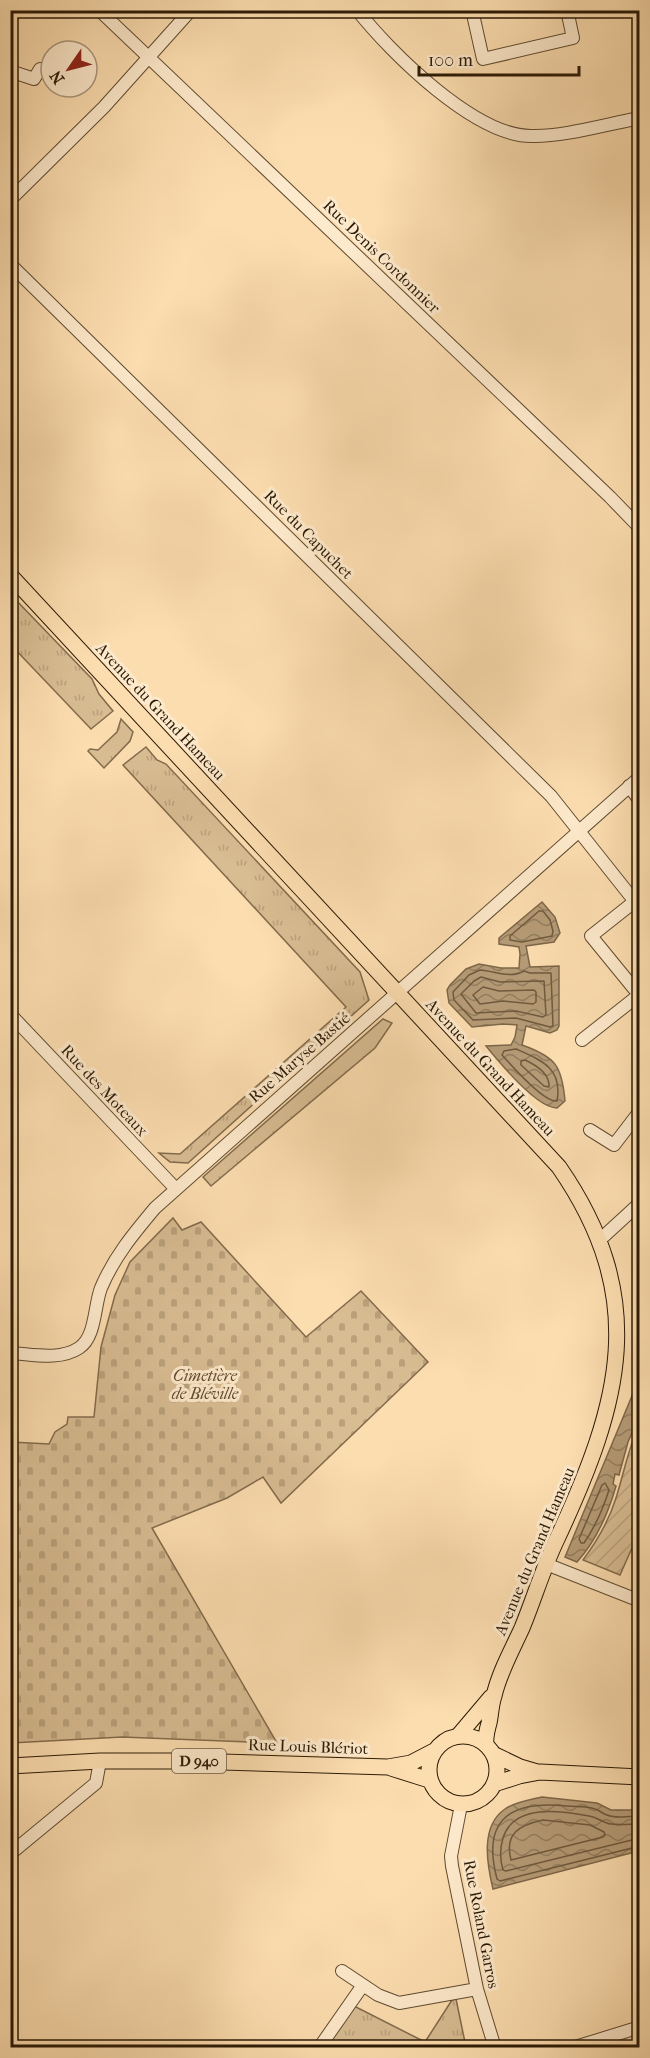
<svg xmlns="http://www.w3.org/2000/svg" width="650" height="2058" font-family="'IM FELL French Canon',serif">
<style>
.grass{fill:url(#grass-tufts);stroke:#826b4c;stroke-width:1.5}
.cemetery{fill:url(#cemetery-stones);stroke:#826b4c;stroke-width:1.5}
.garden{fill:url(#garden-furrows);stroke:#826b4c;stroke-width:1.5}
.water{fill:url(#water-waves);stroke:#7e6749;stroke-width:1.5}
.lines{fill:none;stroke-linecap:round;stroke-linejoin:round}
.shore{stroke:#705a3e;stroke-width:1.5}
.minor-casing{stroke:#5f4b30;stroke-width:14}
.major-casing{stroke:#2b1a06;stroke-width:17}
.minor{stroke:#fde9cb;stroke-width:12}
.major{stroke:#fcddaf;stroke-width:15}
.labels{text-anchor:middle;stroke-width:6;stroke-linejoin:round;paint-order:stroke}
.shield{fill:#fde9cb;stroke:#6a5841;stroke-width:1.5}
.shield-label{font-size:15px;font-weight:bold;fill:#2b1a06}
.street-label{font-size:16px;fill:#2b1a06;stroke:#fde9cb}
.park-label{font-size:16px;font-style:italic;fill:#5f4b30;stroke:#fde9cb}
</style>
<defs>
<pattern id="grass-tufts" width="24" height="20" patternUnits="userSpaceOnUse" patternTransform="scale(1.5)"><rect width="24" height="20" fill="#d8bc92"/><path d="M3 7l-1-3M5 7V3M7 7l1-3M15 17l-1-3M17 17v-4M19 17l1-3" fill="none" stroke="#baa17c"/></pattern>
<pattern id="cemetery-stones" width="16" height="16" patternUnits="userSpaceOnUse" patternTransform="scale(1.5)"><rect width="16" height="16" fill="#d8bc92"/><path d="M2 7V4a2 2 0 0 1 4 0v3zM10 15v-3a2 2 0 0 1 4 0v3z" fill="#baa17c"/></pattern>
<pattern id="garden-furrows" width="10" height="10" patternUnits="userSpaceOnUse" patternTransform="scale(1.5)"><rect width="10" height="10" fill="#d8bc92"/><path d="M-1 1l2-2M0 10L10 0M9 11l2-2" fill="none" stroke="#baa17c"/></pattern>
<pattern id="water-waves" width="16" height="10" patternUnits="userSpaceOnUse" patternTransform="scale(1.5)"><rect width="16" height="10" fill="#b59b76"/><path d="M0 5q4-4 8 0t8 0" fill="none" stroke="#937e5f"/></pattern>
</defs>
<rect width="100%" height="100%" fill="#fcddaf"/>
<filter id="stains"><feTurbulence type="fractalNoise" baseFrequency=".00333" numOctaves="4"/><feColorMatrix values="0 0 0 0 .2 0 0 0 0 .09 0 0 0 0 .02 0 0 0 .5 -.17"/></filter>
<radialGradient id="worn" r=".72"><stop offset=".6" stop-color="#630" stop-opacity="0"/><stop offset="1" stop-color="#630" stop-opacity=".3"/></radialGradient>
<path class="grass" d="M 13,597 L 92,679 L 99,694 L 113,711 L 91,729 L 11,645 L 11,598 Z
M 121,719 L 133,732 L 130,741 L 104,768 L 88,751 L 90,749 L 98,750 L 117,732 Z
M 146,747 L 157,760 L 166,764 L 360,972 L 369,1000 L 188,1163 L 170,1162 L 159,1153 L 180,1154 L 346,1007 L 123,765 Z
M 383,1019 L 392,1023 L 375,1048 L 211,1186 L 203,1177 Z
M 456,1999 L 466,2047 L 320,2048 L 354,2006 L 425,2042 L 452,2000 Z"/>
<path class="cemetery" d="M 173,1218 L 182,1230 L 201,1222 L 306,1337 L 361,1291 L 428,1362 L 281,1503 L 263,1477 L 227,1498 L 152,1528 L 277,1743 L 122,1737 L 11,1743 L 11,1442 L 49,1444 L 55,1432 L 67,1424 L 68,1417 L 94,1417 L 101,1347 L 115,1295 L 130,1262 Z"/>
<path class="garden" d="M 639,1425 L 639,1532 L 620,1575 L 583,1560 C 597,1541 609,1521 616,1498 C 624,1473 628,1449 639,1425 Z"/>
<path class="water" d="M 542,902 L 555,917 L 560,933 L 554,942 L 526,946 L 530,967 L 559,966 L 559,1026 L 557,1030 L 550,1033 L 526,1026 L 522,1045 C 556,1057 562,1066 565,1101 L 557,1108 C 536,1108 499,1062 486,1046 L 511,1045 L 515,1037 L 517,1025 L 503,1024 L 472,1027 L 449,1003 L 447,990 L 450,985 L 466,969 L 479,964 L 501,968 L 519,968 L 520,954 L 519,947 L 499,944 L 499,938 Z
M 639,1379 L 639,1417 L 628,1442 L 619,1475 L 615,1474 L 613,1484 L 616,1486 C 608,1514 596,1541 577,1562 L 565,1557 Z
M 542,1797 L 597,1803 L 611,1810 L 639,1810 L 639,1851 L 493,1889 C 487,1864 480,1826 505,1809 C 515,1802 530,1800 542,1797 Z"/>
<g class="lines">
<path class="shore" d="M 539,911 L 543,911 L 550,920 L 553,931 L 552,936 L 522,942 L 510,940 L 510,936 Z
M 480,970 C 495,971 510,979 524,971 L 530,973 L 551,973 L 553,1026 L 550,1027 L 516,1018 L 473,1020 L 454,1000 L 453,992 L 469,975 Z
M 481,977 L 500,982 L 544,981 L 546,1015 L 543,1017 L 516,1011 L 476,1013 L 461,994 L 474,981 Z
M 483,987 L 499,991 L 534,990 L 536,992 L 536,1002 L 533,1004 L 503,1001 L 480,1004 L 473,995 Z
M 516,1049 C 541,1060 563,1068 557,1101 C 544,1103 512,1066 502,1055 L 504,1051 Z
M 525,1060 C 536,1065 550,1073 549,1087 L 544,1086 L 521,1065 L 521,1061 Z
M 605,1483 L 609,1490 C 603,1509 595,1527 584,1543 L 581,1543 L 579,1539 L 602,1485 Z
M 640,1816 C 630,1816 616,1819 607,1815 C 603,1814 599,1810 595,1809 C 586,1806 576,1807 567,1806 C 511,1800 481,1819 497,1879 L 500,1881 L 640,1846
M 543,1820 L 590,1825 L 604,1832 L 605,1835 L 603,1837 L 511,1860 C 504,1833 520,1825 543,1820 Z
M 640,1824 C 630,1824 620,1825 611,1824 C 603,1823 597,1817 589,1816 C 561,1811 514,1803 503,1838 C 500,1848 500,1860 503,1870 L 506,1871 L 640,1838"/>
<defs>
<path id="minor" d="M 99,10 L 610,497 L 640,528
M 357,10 C 391,53 475,136 531,136 C 564,137 607,124 640,118
M 472,10 L 483,59 L 573,38 L 567,10
M 10,71 L 34,79 L 40,69
M 10,200 L 104,107 L 191,10
M 10,264 L 551,796 L 640,908
M 629,786 L 640,801
M 634,902 L 591,936 L 640,996
M 10,1014 L 175,1188
M 582,1040 L 639,995
M 590,1130 L 614,1145 L 640,1111
M 604,1236 L 640,1203
M 10,1353 C 32,1354 59,1361 79,1348 C 96,1337 94,1306 101,1288 C 114,1257 134,1233 155,1208 L 640,777
M 546,1564 L 640,1601
M 461,1805 L 451,1856 L 452,1866 L 477,1989 L 495,2048
M 10,1854 L 96,1783 L 100,1761
M 342,1971 L 378,1995 L 399,2003 L 477,1989
M 319,2048 L 363,1985
M 572,2048 L 640,2027"/>
<path id="major" d="M 10,575 L 559,1167 C 650,1299 621,1402 557,1539 C 543,1568 534,1599 522,1628 C 512,1650 499,1673 494,1696 C 491,1704 491,1714 489,1723 C 487,1730 485,1737 486,1745
M429 1770a34 34 0 1 1 68 0a34 34 0 1 1-68 0Z
M 458,1736 L 491,1697
M 493,1754 L 520,1767 L 537,1772
M 10,1766 L 100,1761 L 188,1761 L 388,1767 L 411,1763 L 434,1751
M 391,1768 L 429,1780
M 494,1784 L 519,1776 L 540,1772 L 640,1777"/>
</defs>
<use href="#minor" class="minor-casing"/>
<use href="#major" class="major-casing"/>
<use href="#minor" class="minor"/>
<use href="#major" class="major"/>
</g>
<g class="labels">
<rect class="shield" x="172" y="1749" width="54" height="24" rx="4.5"/>
<g class="shield-label">
<text x="199" y="1766">D 940</text>
</g>
<g class="street-label">
<text transform="translate(382 256) rotate(44)" y="6">Rue Denis Cordonnier</text>
<text transform="translate(309 534) rotate(45)" y="6">Rue du Capuchet</text>
<text transform="translate(161 711) rotate(47)" y="6">Avenue du Grand Hameau</text>
<text transform="translate(299 1057) rotate(-41)" y="6">Rue Maryse Bastié</text>
<text transform="translate(491 1067) rotate(47)" y="6">Avenue du Grand Hameau</text>
<text transform="translate(105 1090) rotate(47)" y="6">Rue des Moteaux</text>
<text transform="translate(534 1551) rotate(-67)" y="6">Avenue du Grand Hameau</text>
<text transform="translate(308 1746) rotate(2)" y="6">Rue Louis Blériot</text>
<text transform="translate(482 1924) rotate(79)" y="6">Rue Roland Garros</text>
</g>
<g class="park-label">
<text x="205" y="1381">Cimetière<tspan x="205" dy="18">de Bléville</tspan></text>
</g>
</g>
<rect width="650" height="2058" fill="none" stroke="#fcddaf" stroke-width="36"/>
<rect x="12" y="12" width="626" height="2034" fill="none" stroke="#2b1a06" stroke-width="3"/>
<rect x="18" y="18" width="614" height="2022" fill="none" stroke="#2b1a06" stroke-width="1.5"/>
<g transform="translate(69 69) rotate(235)"><circle r="28" fill="#fde9cb" stroke="#a9967c" stroke-width="1.5"/>
<path d="M0-4.5L10 22L0 15L-10 22Z" fill="#8f2418"/>
<text y="-9" font-size="16" font-weight="bold" text-anchor="middle" fill="#2b1a06">N</text>
</g>
<path d="M419 66v9h160v-9" fill="none" stroke="#2b1a06" stroke-width="3"/>
<text x="428" y="66" font-size="18" fill="#2b1a06" stroke="#fde9cb" stroke-width="4.5" paint-order="stroke">100 m</text>
<rect width="100%" height="100%" filter="url(#stains)"/>
<rect width="100%" height="100%" fill="url(#worn)"/>
</svg>
